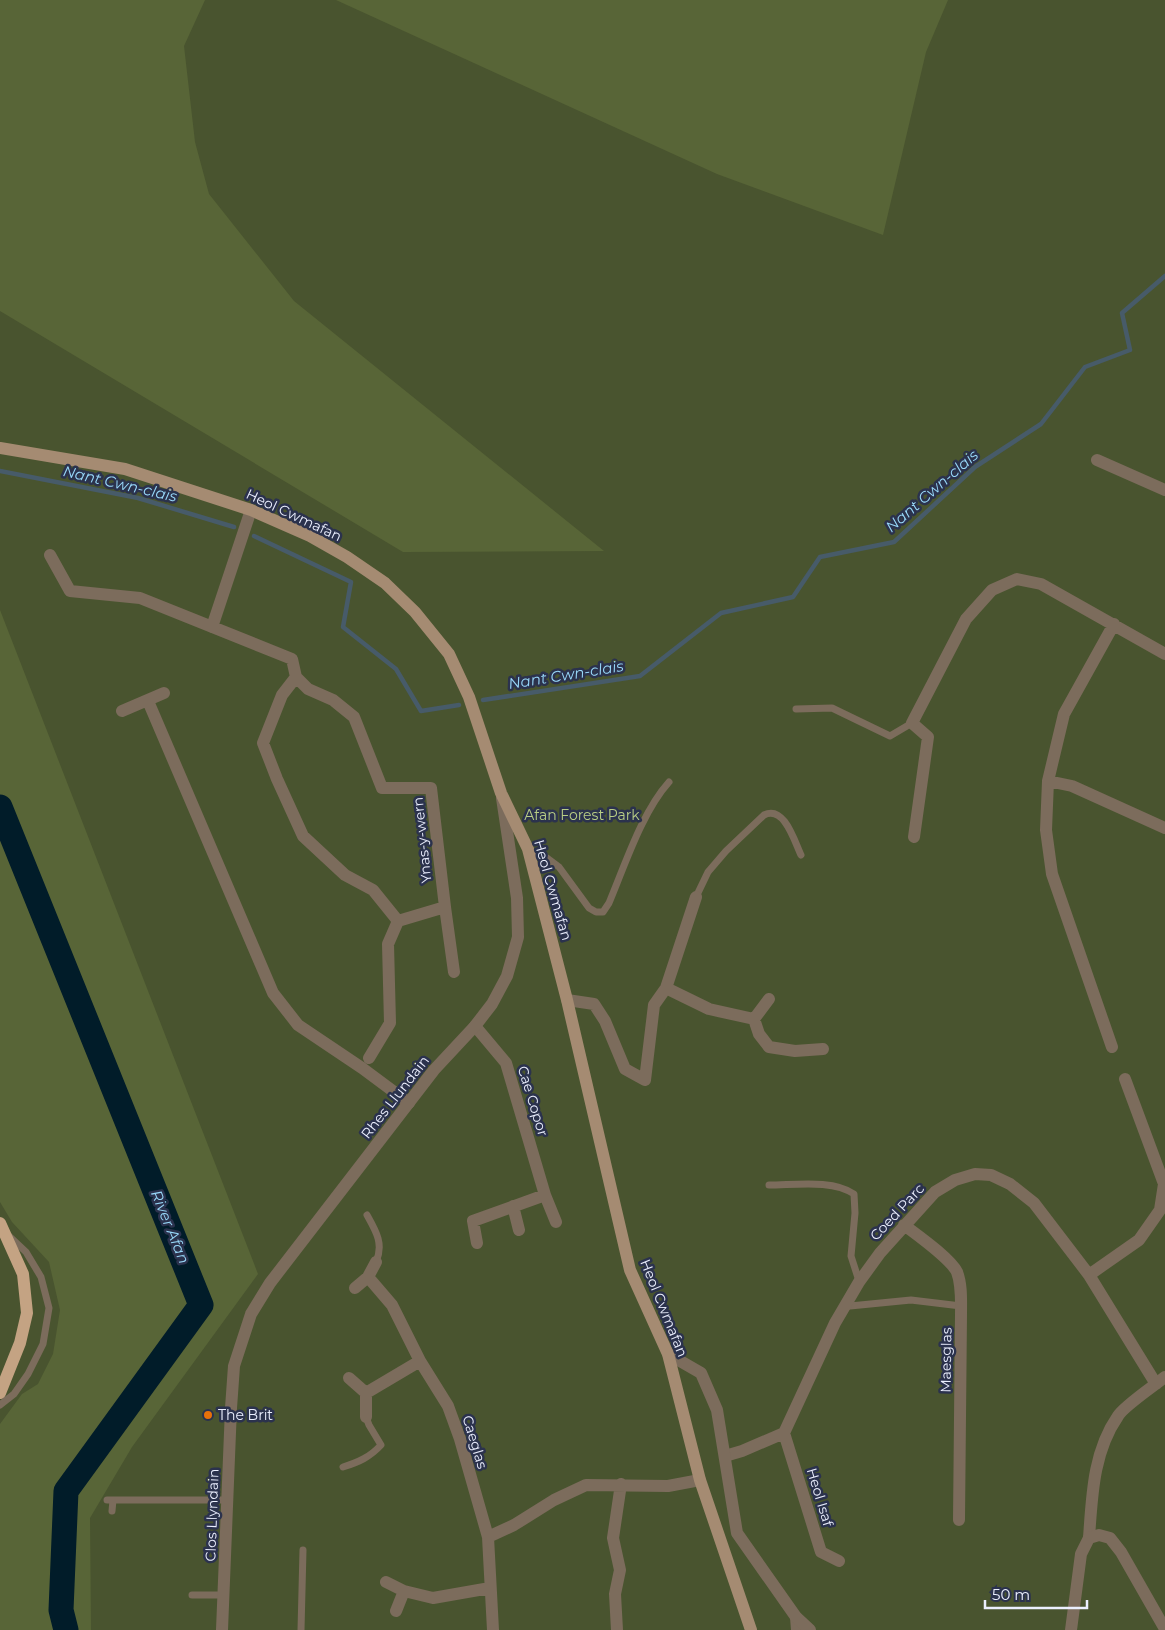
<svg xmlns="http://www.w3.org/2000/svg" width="1165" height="1630" font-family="Montserrat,sans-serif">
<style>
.green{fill:#49542f}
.forest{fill:#586537}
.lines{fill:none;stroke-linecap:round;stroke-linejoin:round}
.stream{stroke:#475b69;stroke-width:4.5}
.river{stroke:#011c29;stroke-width:25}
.service{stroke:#7c6c5c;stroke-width:7}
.minor{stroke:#7c6c5c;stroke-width:12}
.tertiary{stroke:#7c6c5c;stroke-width:12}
.secondary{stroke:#a58b72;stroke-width:12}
.primary{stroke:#c4a383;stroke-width:12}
.food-dot{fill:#e8710a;stroke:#2b324d;stroke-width:2}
.labels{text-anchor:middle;stroke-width:5;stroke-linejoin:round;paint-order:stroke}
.street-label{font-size:14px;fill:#ebeffe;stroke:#2b324d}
.park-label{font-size:14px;fill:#b9ce85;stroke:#2b324d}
.poi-label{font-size:14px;fill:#ebeffe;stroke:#2b324d;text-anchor:start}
.water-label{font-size:15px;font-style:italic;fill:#98d8f9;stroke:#2b324d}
</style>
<rect width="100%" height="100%" fill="#2b324d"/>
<path class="green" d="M 0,0 L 1165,0 L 1165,1630 L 0,1630 Z"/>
<path class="forest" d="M 0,0 L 205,0 L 184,46 L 195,142 L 209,194 L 294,301 L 604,551 L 403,552 L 0,311 Z
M 336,0 L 948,0 L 926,52 L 883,235 L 717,174 Z
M 0,610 L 258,1274 L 132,1447 L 90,1518 L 91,1630 L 0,1630 L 0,1424 L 22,1394 L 38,1384 L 53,1354 L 60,1310 L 49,1262 L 12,1222 L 0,1202 Z"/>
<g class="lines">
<path class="stream" d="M 0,471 L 138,498 L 234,527
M 254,536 L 351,582 L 343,627 L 396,669 L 421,711 L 459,705
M 483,700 L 640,676 L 721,613 L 793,597 L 820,557 L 894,542 L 975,467 L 1041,424 L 1085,367 L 1130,350 L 1122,313 L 1165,276"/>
<path class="river" d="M 0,807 L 201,1305 L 66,1491 L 61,1610 L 66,1630"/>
<path class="service" d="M 796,709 L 832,708 L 890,736 L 912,723
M 530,855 L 547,858 L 559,867 L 589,908 L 596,912 L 603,912 L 609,903 C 625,865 642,812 669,782
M 696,897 L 708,872 L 726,851 L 764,815 C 784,805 794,840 801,855
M 769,1185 C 794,1185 833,1179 854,1194 L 855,1213 L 851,1256 L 859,1281
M 367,1215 C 376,1231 384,1244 376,1262
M 846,1305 L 850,1306 L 911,1300 L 961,1306
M 0,1405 L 14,1394 L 28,1374 L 43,1344 L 49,1308 L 41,1277 L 26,1252 L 9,1236
M 343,1467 C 359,1462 370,1457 381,1445 L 369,1425 L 366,1417
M 107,1500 L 228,1500
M 112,1511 L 113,1500
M 192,1595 L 223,1595
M 301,1630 L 303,1550"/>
<path class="minor" d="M 1097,460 L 1165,490
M 50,555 L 70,591 L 140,598 L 292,659 L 296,677 L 308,689 L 333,700 L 354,717 L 382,788 L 431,788 L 445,907 L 398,921 L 388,944 L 390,1023 L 369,1058
M 212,627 L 251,510
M 296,677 L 282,695 L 263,743 L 277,779 L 303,836 L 345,875 L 373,890 L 398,921
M 148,701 L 273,993 L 298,1025 L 362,1068 L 409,1103
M 122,711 L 164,693
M 1048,781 L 1072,786 L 1165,828
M 914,837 L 928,737 L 912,723 L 966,619 L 992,590 L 1017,579 L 1041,584 L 1165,654
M 445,907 L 454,972
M 666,988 L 696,897
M 567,1000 L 594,1004 L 605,1021 L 625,1069 L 645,1080 L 654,1005 L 666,988 L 709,1009 L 754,1019 L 759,1034 L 769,1047 L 795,1051 L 823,1049
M 754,1019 L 769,999
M 475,1026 L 506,1063 L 545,1195 L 556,1222
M 1112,1047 L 1052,874 L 1046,830 L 1048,781 L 1064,714 L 1114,624
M 513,1206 L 519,1230
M 904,1225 C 917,1235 950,1258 957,1272 C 962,1285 961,1301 961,1315 L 959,1520
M 477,1243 L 473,1221 L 545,1195
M 1089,1275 L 1139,1240 L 1160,1210 L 1164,1184 L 1125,1079
M 368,1277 L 392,1305 L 420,1361 L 448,1406 L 460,1439 L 488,1537 L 493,1630
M 355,1288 L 368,1277 L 376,1262
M 349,1378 L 366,1393 L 366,1417
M 366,1393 L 420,1361
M 784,1433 L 821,1552 L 839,1561
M 725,1456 L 742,1451 L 784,1433 L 835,1323 L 859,1282 L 880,1253 L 935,1192 L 955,1180 L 975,1174 L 991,1175 L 1010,1184 L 1034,1203 L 1089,1275 L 1156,1384
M 488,1537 L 514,1525 L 554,1500 L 586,1485 L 668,1486 L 700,1480
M 1089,1538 C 1092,1496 1093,1452 1118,1416 C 1124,1406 1154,1386 1165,1377
M 386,1582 L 404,1591 L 433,1598 L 490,1588
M 396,1611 L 404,1591
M 796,1617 L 797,1630
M 617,1630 L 615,1594 L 620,1570 L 613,1538 L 621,1484"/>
<path class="tertiary" d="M 668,1354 L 701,1373 L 717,1410 L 737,1533 L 796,1617 L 810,1630
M 222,1630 L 231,1408 L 234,1366 L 251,1314 L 270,1283 L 434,1070 L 475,1026 L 492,1004 L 507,976 L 518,937 L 517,898 L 502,798
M 1071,1630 L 1081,1554 L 1089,1538 L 1099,1535 L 1110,1538 L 1121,1552 L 1165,1629"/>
<path class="secondary" d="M 0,448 L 125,469 L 251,510 L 310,536 L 347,557 L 385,583 L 415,612 L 449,654 L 469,697 L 501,793 L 528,849 L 567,1000 L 630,1270 L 668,1354 L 700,1480 L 751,1630"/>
<path class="primary" d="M 0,1223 L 23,1274 L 27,1313 L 20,1343 L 0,1393"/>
</g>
<circle class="food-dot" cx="208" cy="1415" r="5"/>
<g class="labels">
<g class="street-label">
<text transform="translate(294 515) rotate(25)" y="5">Heol Cwmafan</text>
<text transform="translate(422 840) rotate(-96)" y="5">Ynas-y-wern</text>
<text transform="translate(553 890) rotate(74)" y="5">Heol Cwmafan</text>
<text transform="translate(395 1097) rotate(-52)" y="5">Rhes Llundain</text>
<text transform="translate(533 1101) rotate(73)" y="5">Cae Copor</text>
<text transform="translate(897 1212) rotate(-47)" y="5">Coed Parc</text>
<text transform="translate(664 1308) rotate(68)" y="5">Heol Cwmafan</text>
<text transform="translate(946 1360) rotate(-89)" y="5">Maesglas</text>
<text transform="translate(475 1442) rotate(73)" y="5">Caeglas</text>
<text transform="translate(820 1497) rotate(73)" y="5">Heol Isaf</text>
<text transform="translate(212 1515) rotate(-88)" y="5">Clos Llyndain</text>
</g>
<g class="park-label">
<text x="582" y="820">Afan Forest Park</text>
</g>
<g class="poi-label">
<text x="218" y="1420">The Brit</text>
</g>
<g class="water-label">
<text transform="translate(120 484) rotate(13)" y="5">Nant Cwn-clais</text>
<text transform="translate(932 491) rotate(-41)" y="5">Nant Cwn-clais</text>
<text transform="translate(566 675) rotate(-9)" y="5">Nant Cwn-clais</text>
<text transform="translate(170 1227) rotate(68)" y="5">River Afan</text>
</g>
</g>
<path d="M985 1600v8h102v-8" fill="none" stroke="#ebeffe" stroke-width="2.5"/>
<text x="992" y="1600" font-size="15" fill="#ebeffe" stroke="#2b324d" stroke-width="4" paint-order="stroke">50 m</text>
</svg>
